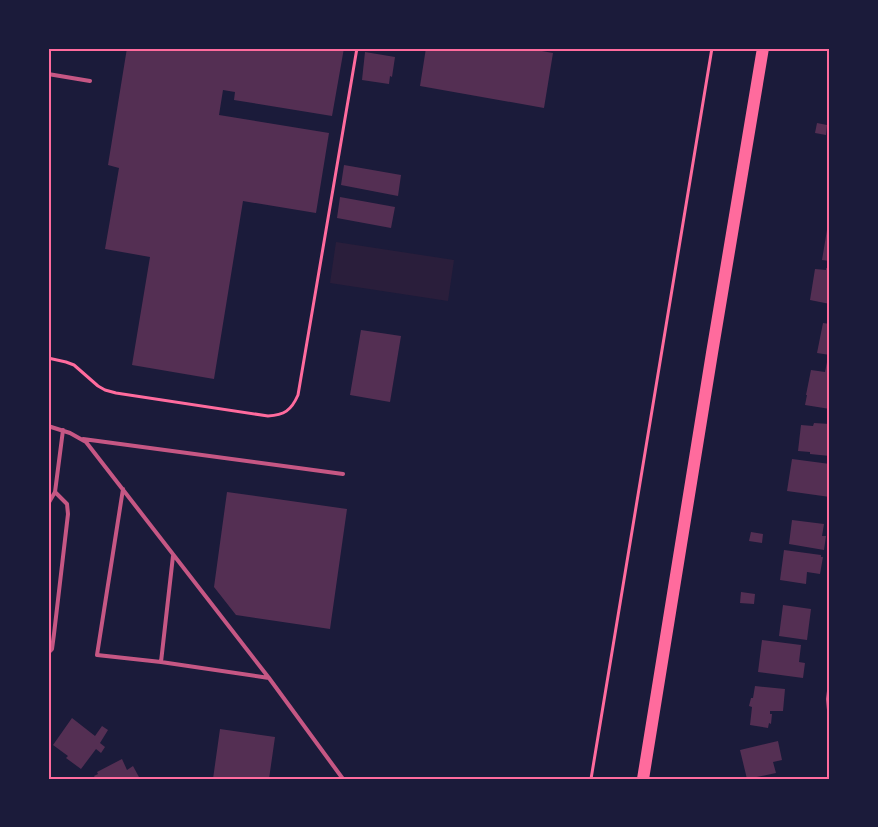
<svg xmlns="http://www.w3.org/2000/svg" width="878" height="827" font-family="Cabin,sans-serif">
<style>
.green{fill:#2a1e3b}
.building{fill:#542f53}
.lines{fill:none;stroke-linecap:round;stroke-linejoin:round}
.path{stroke:#ff6b9d;stroke-width:3}
.service{stroke:#c65784;stroke-width:4}
.minor{stroke:#c65784;stroke-width:6}
.primary{stroke:#ff6b9d;stroke-width:12}
.neatline{fill:none;stroke:#ff6b9d;stroke-width:2}
</style>
<rect width="100%" height="100%" fill="#1b1b3a"/>
<path class="green" d="M 336,242 L 454,260 L 448,301 L 330,283 Z"/>
<path class="building" d="M 127,48 L 344,48 L 332,116 L 234,100 L 235,92 L 223,90 L 219,115 L 329,133 L 316,213 L 243,201 L 214,379 L 132,365 L 150,257 L 105,249 L 119,168 L 108,165 Z
M 426,48 L 525,48 L 553,53 L 544,108 L 420,86 Z
M 365,52 L 395,57 L 392,77 L 390,76 L 389,84 L 362,80 Z
M 817,123 L 827,125 L 826,135 L 815,133 Z
M 344,165 L 401,175 L 398,196 L 341,185 Z
M 340,197 L 395,207 L 391,228 L 337,218 Z
M 828,224 L 830,224 L 830,261 L 822,260 Z
M 826,268 L 830,269 L 830,304 L 810,300 L 815,269 L 826,270 Z
M 823,323 L 830,324 L 830,355 L 817,353 Z
M 361,330 L 401,336 L 390,402 L 350,395 Z
M 827,362 L 830,363 L 830,409 L 805,405 L 807,395 L 806,395 L 811,370 L 825,372 Z
M 814,423 L 830,424 L 830,456 L 810,454 L 810,452 L 798,451 L 801,425 L 813,426 Z
M 792,459 L 830,464 L 829,481 L 830,481 L 830,497 L 787,491 Z
M 227,492 L 347,509 L 330,629 L 236,615 L 214,587 Z
M 792,520 L 824,524 L 822,536 L 826,536 L 824,550 L 789,544 Z
M 751,532 L 763,534 L 762,543 L 749,541 Z
M 784,550 L 821,555 L 821,557 L 823,557 L 820,574 L 807,572 L 806,584 L 780,580 Z
M 741,592 L 755,594 L 754,604 L 740,603 Z
M 783,605 L 811,609 L 807,640 L 779,636 Z
M 762,640 L 801,645 L 799,662 L 805,663 L 803,678 L 758,672 Z
M 755,686 L 785,689 L 783,711 L 770,711 L 770,714 L 772,714 L 771,724 L 769,723 L 768,728 L 750,725 L 752,707 L 749,706 L 751,698 L 753,698 Z
M 72,718 L 95,736 L 102,726 L 108,730 L 100,743 L 105,747 L 101,753 L 96,749 L 81,769 L 66,758 L 68,756 L 53,745 Z
M 220,729 L 275,737 L 269,779 L 213,779 Z
M 778,741 L 782,760 L 773,762 L 776,773 L 747,779 L 740,750 Z
M 122,759 L 127,770 L 133,766 L 140,779 L 96,779 L 94,776 L 98,774 L 97,772 Z"/>
<g class="lines">
<path class="path" d="M 48,358 L 66,362 L 74,365 L 98,386 L 105,390 L 116,393 L 268,416 C 284,415 291,411 298,395 L 357,48
M 591,779 L 712,48"/>
<path class="service" d="M 48,74 L 90,81
M 48,426 L 70,433 L 86,442 L 269,678 L 343,779
M 83,439 L 343,474
M 123,489 L 97,655 L 161,662 L 269,678
M 48,504 L 55,492 L 63,430
M 48,653 L 52,649 L 54,634 L 68,514 L 67,504 L 55,492
M 161,662 L 173,556"/>
<path class="minor" d="M 830,691 L 829,699 L 830,710"/>
<path class="primary" d="M 643,779 L 712,353 L 763,48"/>
</g>
<rect width="878" height="827" fill="none" stroke="#1b1b3a" stroke-width="99"/>
<rect x="50" y="50" width="778" height="728" class="neatline"/>
</svg>
